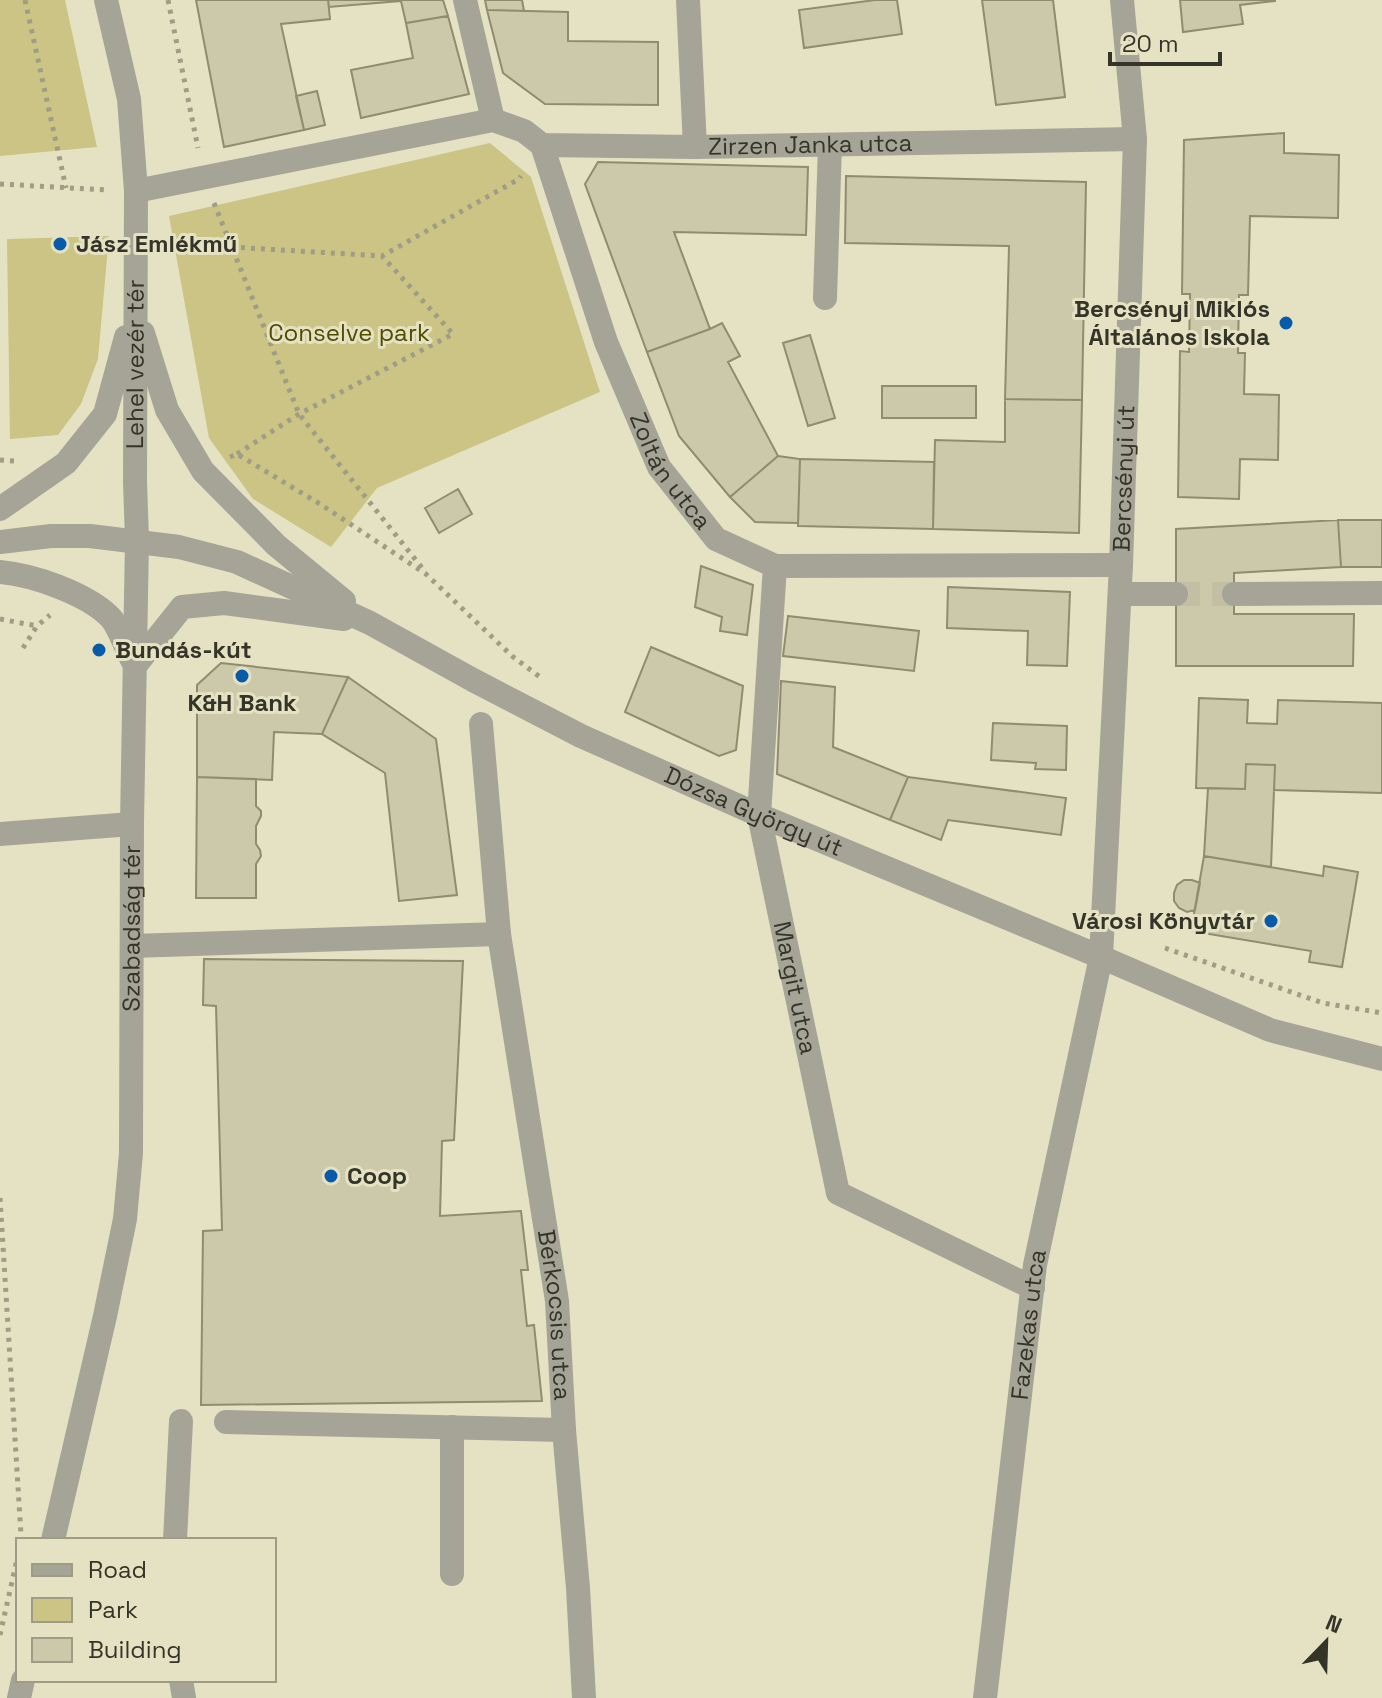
<svg xmlns="http://www.w3.org/2000/svg" width="1382" height="1698" font-family="'Space Grotesk',sans-serif">
<style>
.green{fill:#cbc484}
.building{fill:#cbc9aa;stroke:#8f8c6f;stroke-width:2}
.lines{fill:none;stroke-linecap:round;stroke-linejoin:round}
.minor-tunnel{stroke:#c2bfa4;stroke-width:24;stroke-dasharray:24 12;stroke-linecap:butt}
.path{stroke:#9f9d85;stroke-width:5;stroke-dasharray:4 6;stroke-linecap:butt}
.minor{stroke:#a5a497;stroke-width:24}
.poi-dot{fill:#075ba9;stroke:#e5e2c3;stroke-width:3}
.labels{text-anchor:middle;stroke-width:6;stroke-linejoin:round;paint-order:stroke}
.street-label{font-size:24px;fill:#353428;stroke:#e5e2c3}
.poi-label{font-size:24px;font-weight:bold;fill:#353428;stroke:#e5e2c3;text-anchor:start}
.park-label{font-size:24px;fill:#524b00;stroke:#e5e2c3}
</style>
<rect width="100%" height="100%" fill="#e5e2c3"/>
<path class="green" d="M 0,0 L 65,0 L 97,147 L 0,156 Z
M 490,143 L 531,177 L 600,392 L 377,488 L 331,547 L 253,499 L 209,438 L 169,216 Z
M 109,236 L 98,359 L 81,404 L 58,435 L 10,439 L 7,239 Z"/>
<path class="building" d="M 196,0 L 328,0 L 330,19 L 281,24 L 304,130 L 224,147 Z
M 328,0 L 443,0 L 448,16 L 406,23 L 401,1 L 329,7 Z
M 485,0 L 522,0 L 524,11 L 487,10 Z
M 875,0 L 897,0 L 902,34 L 804,48 L 799,10 Z
M 982,0 L 1053,0 L 1065,97 L 996,105 Z
M 1180,0 L 1275,0 L 1275,1 L 1240,5 L 1243,24 L 1183,32 Z
M 487,10 L 568,12 L 568,41 L 658,42 L 658,105 L 545,104 L 503,73 Z
M 448,16 L 469,94 L 361,118 L 351,70 L 413,58 L 406,23 Z
M 317,91 L 325,125 L 304,130 L 296,96 Z
M 1284,133 L 1284,153 L 1339,155 L 1338,218 L 1250,216 L 1248,295 L 1239,295 L 1238,353 L 1245,353 L 1244,394 L 1279,395 L 1278,460 L 1240,459 L 1239,499 L 1178,497 L 1180,351 L 1189,352 L 1190,294 L 1182,294 L 1184,140 Z
M 598,162 L 808,167 L 806,235 L 674,232 L 710,329 L 647,352 L 585,184 Z
M 846,176 L 1086,182 L 1082,400 L 1005,399 L 1009,246 L 845,243 Z
M 722,323 L 740,356 L 728,362 L 778,456 L 730,497 L 679,436 L 647,352 L 710,329 Z
M 810,335 L 835,418 L 808,426 L 783,343 Z
M 882,386 L 976,386 L 976,418 L 882,418 Z
M 1005,399 L 1082,400 L 1079,533 L 933,529 L 935,440 L 1005,442 Z
M 778,456 L 800,459 L 798,523 L 755,522 L 730,497 Z
M 800,459 L 934,462 L 933,529 L 798,526 Z
M 458,489 L 472,514 L 439,533 L 425,508 Z
M 1338,520 L 1382,520 L 1382,567 L 1341,567 Z
M 1338,520 L 1341,567 L 1234,573 L 1234,614 L 1354,614 L 1353,666 L 1176,666 L 1176,529 Z
M 701,566 L 753,585 L 747,635 L 720,631 L 722,617 L 695,607 Z
M 948,587 L 1070,592 L 1067,666 L 1027,665 L 1028,631 L 947,628 Z
M 788,616 L 919,631 L 914,671 L 783,656 Z
M 651,647 L 743,686 L 736,750 L 719,756 L 625,712 Z
M 221,663 L 348,677 L 322,734 L 274,732 L 272,780 L 197,777 L 197,685 Z
M 348,677 L 436,739 L 457,895 L 399,901 L 385,773 L 322,734 Z
M 781,681 L 835,687 L 833,747 L 908,777 L 890,820 L 777,774 Z
M 1199,698 L 1248,700 L 1247,723 L 1277,724 L 1278,700 L 1382,703 L 1382,793 L 1274,790 L 1275,765 L 1246,764 L 1245,789 L 1196,788 Z
M 993,723 L 1067,726 L 1066,770 L 1035,769 L 1036,763 L 991,760 Z
M 1246,764 L 1275,765 L 1271,867 L 1204,856 L 1208,788 L 1245,789 Z
M 197,777 L 256,779 L 256,806 L 261,811 L 261,816 L 256,826 L 256,844 L 260,850 L 261,856 L 256,864 L 256,898 L 196,898 Z
M 908,777 L 1066,798 L 1061,835 L 948,820 L 941,840 L 890,820 Z
M 1204,856 L 1323,876 L 1324,866 L 1358,872 L 1342,967 L 1309,962 L 1311,951 L 1191,931 Z
M 1184,880 L 1192,880 L 1200,883 L 1195,910 L 1187,912 L 1179,908 L 1174,901 L 1174,893 L 1177,885 Z
M 204,959 L 463,961 L 454,1140 L 442,1141 L 440,1216 L 521,1211 L 528,1270 L 521,1270 L 527,1326 L 534,1325 L 542,1401 L 201,1405 L 203,1231 L 222,1230 L 216,1006 L 203,1005 Z"/>
<g class="lines">
<path class="minor-tunnel" d="M 1176,594 L 1234,594"/>
<path class="path" d="M 25,0 L 66,188
M 168,0 L 198,148
M 0,184 L 107,190
M 214,203 L 299,414 L 423,569
M 231,247 L 382,256 L 519,179 L 521,176
M 237,454 L 299,414 L 453,334 L 382,256
M 230,457 L 237,454 L 320,504 L 426,574 L 512,656 L 540,677
M 0,460 L 15,461
M 0,619 L 37,626
M 23,648 L 37,626 L 50,615
M 1165,948 L 1323,1003 L 1382,1013
M 0,1198 L 21,1535
M 0,1635 L 18,1555"/>
<g class="minor">
<path d="M 465,0 L 493,120"/>
<path d="M 688,0 L 695,147"/>
<path id="s1" d="M 542,145 L 606,342 L 659,467 L 716,539 L 775,566 L 1121,565"/>
<path id="s2" d="M 136,191 L 493,120 L 524,131 L 542,145 L 695,147 L 1135,139"/>
<path d="M 825,298 L 830,145"/>
<path d="M 143,333 L 167,410 L 203,471 L 276,545 L 344,601"/>
<path d="M 0,509 L 66,463 L 105,414 L 126,337"/>
<path id="s3" d="M 0,542 L 51,536 L 90,536 L 179,547 L 237,562 L 370,623 L 473,680 L 581,736 L 759,815 L 1101,957 L 1270,1030 L 1382,1059"/>
<path id="s4" d="M 775,566 L 759,815 L 838,1193 L 1033,1288"/>
<path d="M 0,572 C 33,575 85,593 109,616 C 118,624 126,649 132,660"/>
<path d="M 1120,594 L 1176,594"/>
<path d="M 1234,594 L 1382,593"/>
<path d="M 135,666 L 182,607 L 224,603 L 344,619"/>
<path id="s5" d="M 481,724 L 499,934 L 557,1301 L 564,1430 L 578,1588 L 584,1698"/>
<path d="M 0,834 L 132,824"/>
<path d="M 132,946 L 499,934"/>
<path d="M 226,1422 L 564,1430"/>
<path id="s6" d="M 53,1540 L 105,1316 L 125,1219 L 131,1153 L 132,824 L 137,540 L 135,482 L 136,191 L 129,99 L 106,0"/>
<path d="M 175,1540 L 181,1421"/>
<path d="M 452,1574 L 452,1427"/>
<path d="M 181,1680 L 184,1698"/>
<path d="M 19,1698 L 23,1680"/>
<path id="s7" d="M 985,1698 L 1035,1265 L 1101,957 L 1121,565 L 1135,139 L 1122,0"/>
</g>
</g>
<g class="poi-dot">
<circle cx="60" cy="244" r="8"/>
<circle cx="1286" cy="323" r="8"/>
<circle cx="99" cy="650" r="8"/>
<circle cx="242" cy="676" r="8"/>
<circle cx="1271" cy="921" r="8"/>
<circle cx="331" cy="1176" r="8"/>
</g>
<g class="labels">
<g class="street-label">
<text dy="8" stroke="none"><textPath href="#s2" startOffset="688">Zirzen Janka utca</textPath></text>
<text dy="8" stroke="none"><textPath href="#s6" startOffset="1184">Lehel vezér tér</textPath></text>
<text dy="8" stroke="none"><textPath href="#s1" startOffset="352">Zoltán utca</textPath></text>
<text dy="8" stroke="none"><textPath href="#s7" startOffset="1230">Bercsényi út</textPath></text>
<text dy="8" stroke="none"><textPath href="#s3" startOffset="814">Dózsa György út</textPath></text>
<text dy="8" stroke="none"><textPath href="#s6" startOffset="620">Szabadság tér</textPath></text>
<text dy="8" stroke="none"><textPath href="#s4" startOffset="426">Margit utca</textPath></text>
<text dy="8" stroke="none"><textPath href="#s5" startOffset="596">Bérkocsis utca</textPath></text>
<text dy="8" stroke="none"><textPath href="#s7" startOffset="376">Fazekas utca</textPath></text>
</g>
<g class="poi-label">
<text x="76" y="252">Jász Emlékmű</text>
<text x="1270" y="317" text-anchor="end">Bercsényi Miklós<tspan x="1270" dy="28">Általános Iskola</tspan></text>
<text x="115" y="658">Bundás-kút</text>
<text x="242" y="711" text-anchor="middle">K&amp;H Bank</text>
<text x="1255" y="929" text-anchor="end">Városi Könyvtár</text>
<text x="347" y="1184">Coop</text>
</g>
<g class="park-label">
<text x="349" y="341">Conselve park</text>
</g>
</g>
<rect x="16" y="1538" width="260" height="144" fill="#e5e2c3" stroke="#9f9c85" stroke-width="2"/>
<rect x="32" y="1564" width="40" height="12" fill="#a5a497" stroke="#9f9c85" stroke-width="2"/>
<text x="88" y="1578" font-size="24" fill="#353428">Road</text>
<rect x="32" y="1598" width="40" height="24" fill="#cbc484" stroke="#9f9c85" stroke-width="2"/>
<text x="88" y="1618" font-size="24" fill="#353428">Park</text>
<rect x="32" y="1638" width="40" height="24" fill="#cbc9aa" stroke="#9f9c85" stroke-width="2"/>
<text x="88" y="1658" font-size="24" fill="#353428">Building</text>
<g transform="translate(1326 1642) rotate(23)" stroke="#e5e2c3" stroke-width="6" paint-order="stroke">
<path d="M0-6L14 30L0 20L-14 30Z" fill="#353428"/>
<text y="-12" font-size="22" font-weight="bold" text-anchor="middle" fill="#353428">N</text>
</g>
<path d="M1110 52v12h110v-12" fill="none" stroke="#353428" stroke-width="4"/>
<text x="1122" y="52" font-size="24" fill="#353428" stroke="#e5e2c3" stroke-width="6" paint-order="stroke">20 m</text>
</svg>
